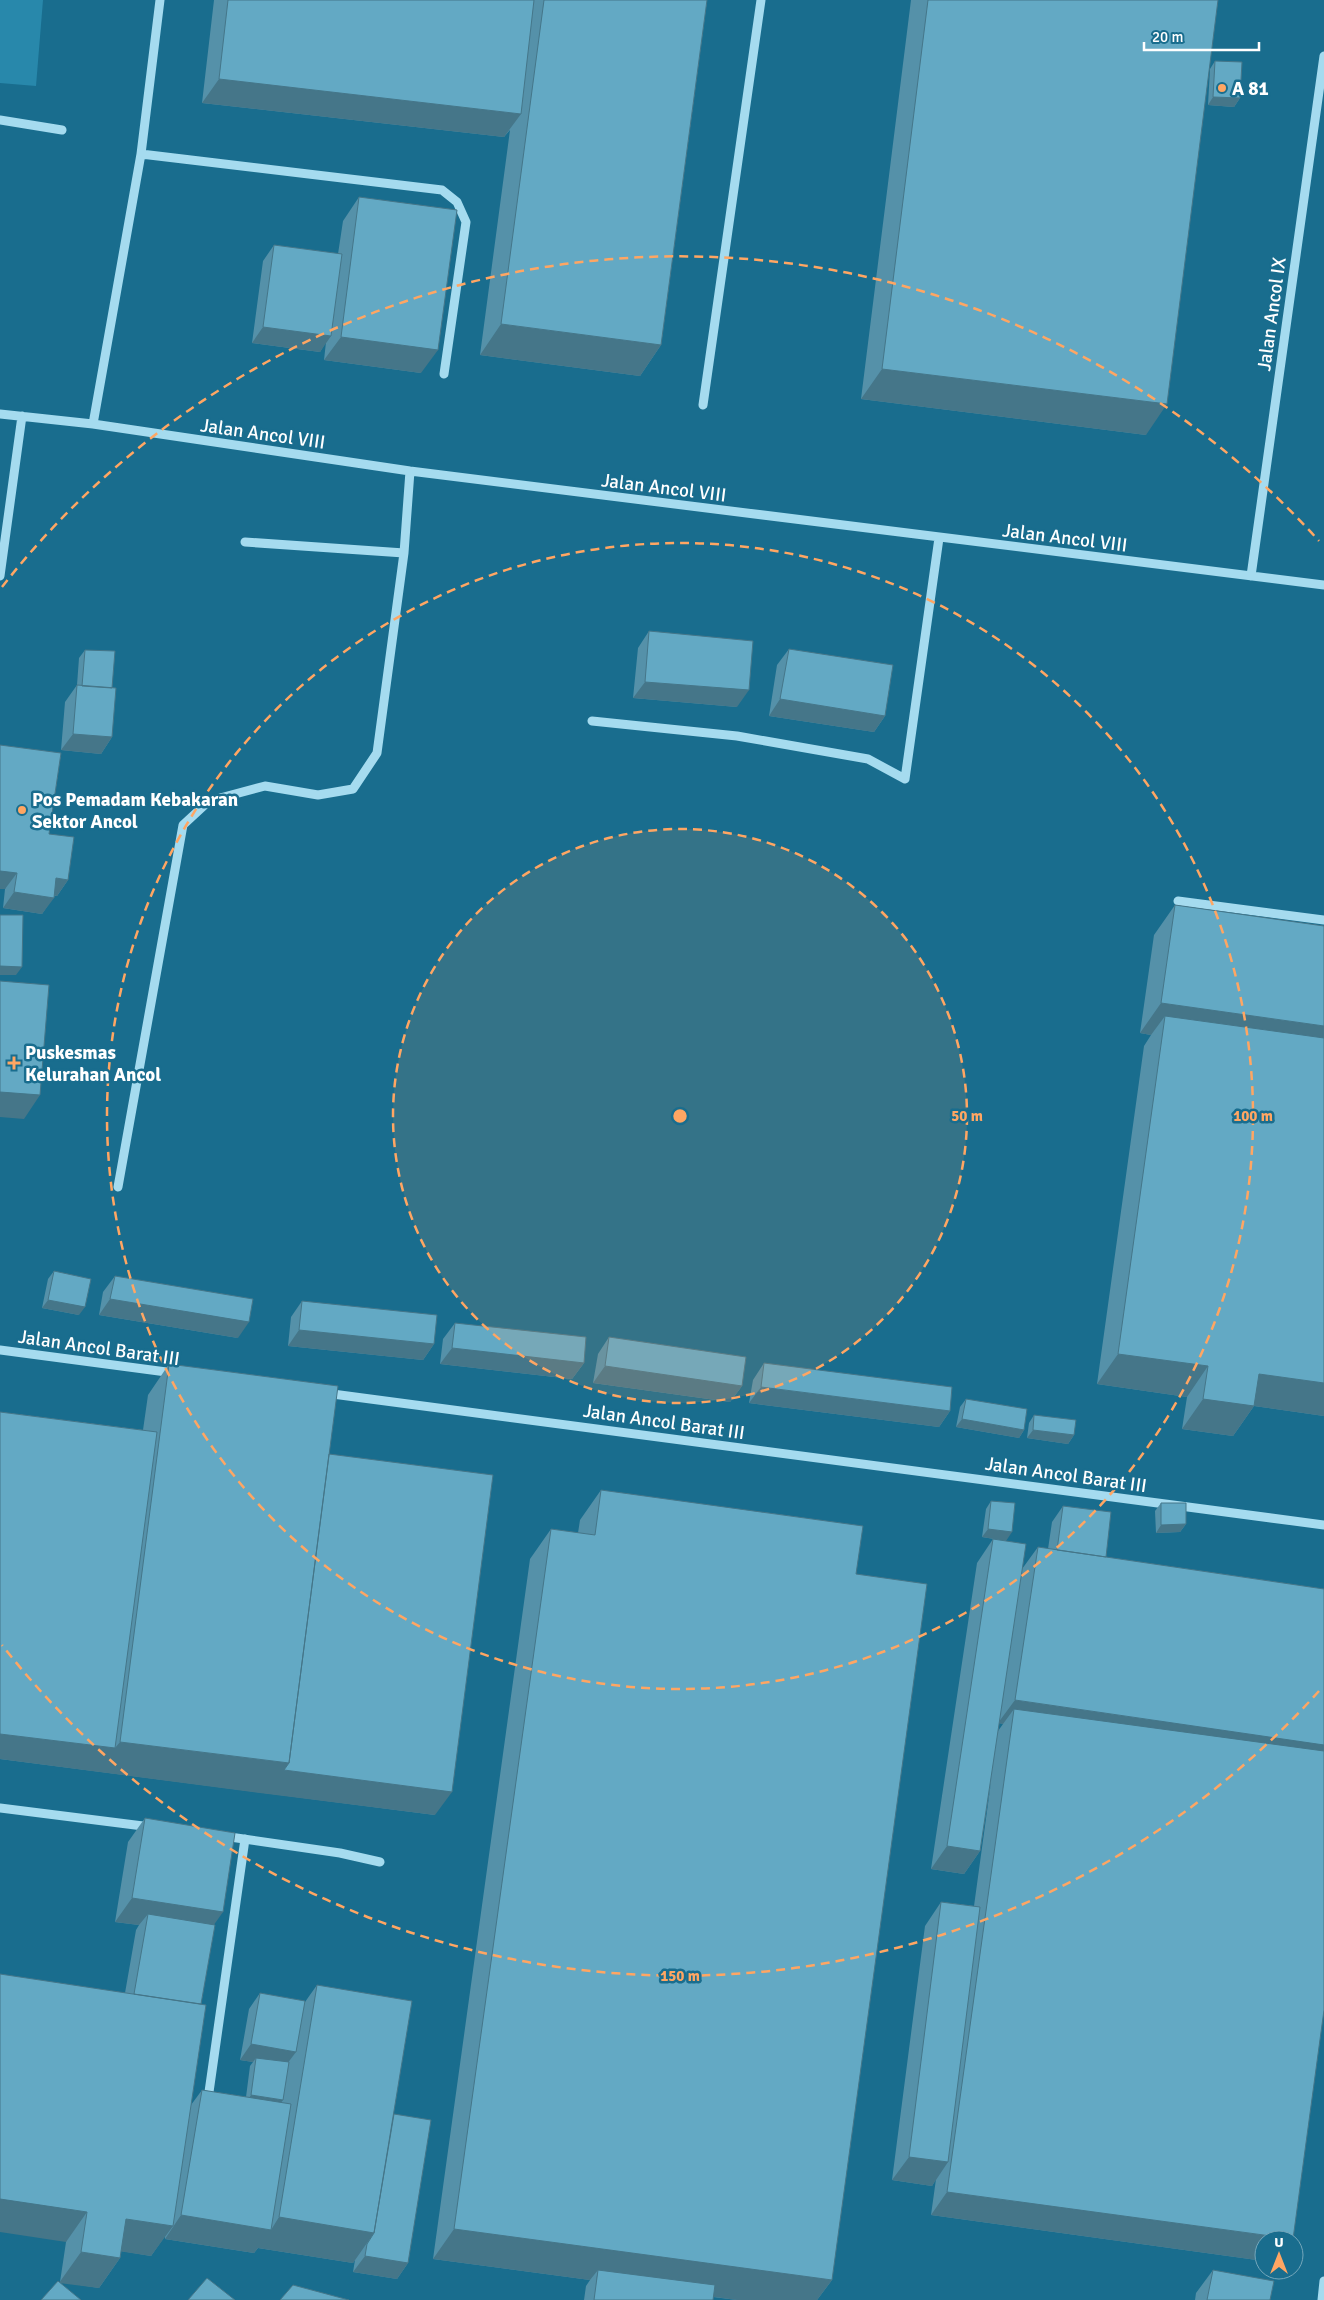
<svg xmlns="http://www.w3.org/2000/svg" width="1324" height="2300" font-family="Signika,sans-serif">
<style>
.green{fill:#2888ab}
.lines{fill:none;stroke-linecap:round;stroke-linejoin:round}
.minor{stroke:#a5dbef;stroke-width:9}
.wall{fill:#5591a9;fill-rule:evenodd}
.shaded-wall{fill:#457689}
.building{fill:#63a9c4;stroke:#457689}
.ring{fill:none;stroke:#ffa663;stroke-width:2.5;stroke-dasharray:9 6}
.poi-dot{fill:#ffa663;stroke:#196d8e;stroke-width:2}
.labels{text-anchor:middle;stroke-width:5;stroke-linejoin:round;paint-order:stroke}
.poi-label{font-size:19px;font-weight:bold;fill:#fff;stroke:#196d8e;text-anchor:start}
.street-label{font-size:19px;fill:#fff;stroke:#196d8e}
.centre{fill:#ffa663;stroke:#196d8e;stroke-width:2.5}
.ring-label{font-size:15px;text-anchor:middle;font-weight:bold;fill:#ffa663;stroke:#196d8e;stroke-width:5;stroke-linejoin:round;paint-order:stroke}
</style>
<rect width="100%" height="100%" fill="#196d8e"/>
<path class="green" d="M 0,0 L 43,0 L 36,86 L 0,83 Z"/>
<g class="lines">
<path class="minor" d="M 0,120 L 62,130
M 141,154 L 442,190 L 457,202 L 466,222 L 444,374
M 703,405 L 761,0
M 0,414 L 93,424 L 410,471 L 1324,585
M 93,424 L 141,154 L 160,0
M 245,542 L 404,553
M 0,576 L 22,416
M 1251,576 L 1324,56
M 592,721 L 737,736 L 868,759 L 905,779 L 939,538
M 1178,901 L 1324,920
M 118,1187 L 183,825 L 209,801 L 265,786 L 318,795 L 353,789 L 377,753 L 404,553 L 410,471
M 0,1350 L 174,1373
M 325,1393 L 1324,1525
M 0,1808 L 151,1827
M 223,1836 L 340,1853 L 380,1862
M 208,2099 L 245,1839
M 1322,2300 L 1324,2281"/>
</g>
<path class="wall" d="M 214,0 L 707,0 L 661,345 L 640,376 L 480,355 L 510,130 L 504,137 L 202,103 Z
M 911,0 L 1218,0 L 1146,435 L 861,399 Z
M 1215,61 L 1240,98 L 1234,107 L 1208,105 L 1210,69 Z
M 359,197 L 421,373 L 324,360 L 326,342 L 320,352 L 252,343 L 263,261 L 274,245 L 338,254 L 343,221 Z
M 649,631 L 737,707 L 633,698 L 638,648 Z
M 789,649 L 885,716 L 874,732 L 769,716 L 777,665 Z
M 85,650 L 112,688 L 112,737 L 101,754 L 61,750 L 65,702 L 77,685 L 79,658 Z
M 61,753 L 49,834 L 68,880 L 57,896 L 54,896 L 42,914 L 3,908 L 5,889 Z
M 1175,905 L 1324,926 L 1324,1416 L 1254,1406 L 1233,1436 L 1182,1429 L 1187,1397 L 1097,1384 L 1144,1046 L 1151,1035 L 1140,1033 L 1154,935 Z
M 54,1271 L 79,1315 L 42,1308 L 48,1279 Z
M 115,1276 L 238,1338 L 99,1315 L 103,1292 Z
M 302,1301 L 434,1344 L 423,1360 L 288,1346 L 291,1317 Z
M 455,1323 L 584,1363 L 572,1379 L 440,1364 L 443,1339 Z
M 609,1337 L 742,1386 L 730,1402 L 593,1383 L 598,1354 Z
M 764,1363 L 950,1411 L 939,1427 L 749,1403 L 753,1380 Z
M 169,1364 L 329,1454 L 435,1815 L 0,1759 L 0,1412 L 143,1430 L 148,1395 Z
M 966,1399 L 1024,1430 L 1019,1438 L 956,1427 L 960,1407 Z
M 1034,1415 L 1074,1435 L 1068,1444 L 1027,1438 L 1029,1423 Z
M 601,1490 L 856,1574 L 832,2280 L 817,2300 L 737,2300 L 713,2297 L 713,2300 L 584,2300 L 586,2286 L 590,2280 L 433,2259 L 530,1559 L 551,1529 L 578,1533 L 580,1520 Z
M 991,1501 L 1006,1541 L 982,1537 L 986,1509 Z
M 1161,1503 L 1186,1524 L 1180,1532 L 1156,1533 L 1155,1511 Z
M 1063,1506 L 1106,1557 L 1293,2239 L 1292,2240 L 1264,2240 L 1264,2261 L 931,2215 L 936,2179 L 932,2186 L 892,2180 L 925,1926 L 941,1902 L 974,1906 L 991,1782 L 980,1851 L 964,1874 L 931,1869 L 977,1563 L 993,1539 L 1022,1569 L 1038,1547 L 1048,1549 L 1052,1522 ZM 999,1723 L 1003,1724 L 998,1731 Z
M 145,1818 L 214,1925 L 201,2004 L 191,2105 L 202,2090 L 246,2097 L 250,2066 L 253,2062 L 240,2060 L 249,2009 L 260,1993 L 305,2002 L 317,1985 L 394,2114 L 408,2263 L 397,2279 L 353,2272 L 355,2260 L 353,2263 L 258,2248 L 254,2253 L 165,2239 L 165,2236 L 151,2256 L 121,2251 L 120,2258 L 99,2288 L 60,2282 L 66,2242 L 125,1993 L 136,1930 L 139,1925 L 115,1922 L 128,1842 Z
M 1213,2270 L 1270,2300 L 1195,2300 L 1196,2293 Z"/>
<path class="shaded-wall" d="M 219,79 L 521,114 L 504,137 L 202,103 Z
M 1213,97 L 1240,98 L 1234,107 L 1208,105 Z
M 501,324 L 661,345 L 640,376 L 480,355 Z
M 263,327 L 331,336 L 320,352 L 252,343 Z
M 341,337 L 438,350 L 421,373 L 324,360 Z
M 882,369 L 1167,404 L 1146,435 L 861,399 Z
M 645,682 L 749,690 L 737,707 L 633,698 Z
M 780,699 L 885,716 L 874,732 L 769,716 Z
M 73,734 L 112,737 L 101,754 L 61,750 Z
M 0,871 L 17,873 L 5,889 L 0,889 Z
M 56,878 L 68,880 L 57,896 L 45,894 Z
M 14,892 L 54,898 L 42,914 L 3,908 Z
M 0,966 L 22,967 L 16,975 L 0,975 Z
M 1161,1003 L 1324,1026 L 1324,1059 L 1165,1016 L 1151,1035 L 1140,1033 Z
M 0,1092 L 40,1095 L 24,1119 L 0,1117 Z
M 110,1299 L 249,1322 L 238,1338 L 99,1315 Z
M 48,1300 L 85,1307 L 79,1315 L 42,1308 Z
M 299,1330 L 434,1344 L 423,1360 L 288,1346 Z
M 452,1348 L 584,1363 L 572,1379 L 440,1364 Z
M 1118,1354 L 1208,1366 L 1187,1397 L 1097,1384 Z
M 605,1366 L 742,1386 L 730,1402 L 593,1383 Z
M 1259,1374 L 1324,1383 L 1324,1416 L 1254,1406 L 1233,1436 L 1182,1429 L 1203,1399 Z
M 761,1387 L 950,1411 L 939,1427 L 749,1403 Z
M 962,1419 L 1024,1430 L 1019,1438 L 956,1427 Z
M 1033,1430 L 1074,1435 L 1068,1444 L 1027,1438 Z
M 1186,1524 L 1180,1532 L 1156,1533 L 1161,1525 Z
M 988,1529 L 1012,1532 L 1006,1541 L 982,1537 Z
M 1015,1700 L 1324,1745 L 1324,1771 L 1014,1709 L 1003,1724 L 998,1723 Z
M 0,1734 L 115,1748 L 120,1742 L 289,1763 L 268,1794 L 0,1759 Z
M 284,1770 L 452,1792 L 435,1815 L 268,1794 Z
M 947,1846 L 980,1851 L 964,1874 L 931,1869 Z
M 132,1898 L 223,1912 L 206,1936 L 148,1914 L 139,1925 L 115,1922 Z
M 251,2044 L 296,2052 L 284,2068 L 256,2058 L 253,2062 L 240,2060 Z
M 251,2095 L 283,2100 L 277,2108 L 245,2104 Z
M 909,2157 L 948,2162 L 932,2186 L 892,2180 Z
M 947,2192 L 1293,2239 L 1292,2240 L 1264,2240 L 1264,2261 L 931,2215 Z
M 0,2199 L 87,2212 L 66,2242 L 0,2232 Z
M 181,2215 L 271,2230 L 279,2217 L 374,2233 L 353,2263 L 258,2248 L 254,2253 L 165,2239 Z
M 126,2219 L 173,2226 L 151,2256 L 105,2249 Z
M 454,2229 L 832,2280 L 817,2300 L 737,2300 L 596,2281 L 598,2270 L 590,2280 L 433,2259 Z
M 81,2252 L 120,2258 L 99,2288 L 59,2283 Z
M 365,2256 L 408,2263 L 397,2279 L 353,2272 Z"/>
<path class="building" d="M 228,0 L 534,0 L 521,114 L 219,79 Z
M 544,0 L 707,0 L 661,345 L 501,324 Z
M 928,0 L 1218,0 L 1167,404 L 882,369 Z
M 1215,61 L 1242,62 L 1240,98 L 1213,97 Z
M 359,197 L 457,210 L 438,350 L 341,337 Z
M 274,245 L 342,254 L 331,336 L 263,327 Z
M 649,631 L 753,641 L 749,690 L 645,682 Z
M 789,649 L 893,665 L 885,716 L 780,699 Z
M 85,650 L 115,651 L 112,688 L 82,686 Z
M 77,685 L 116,688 L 112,737 L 73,734 Z
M 0,745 L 61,753 L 49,834 L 74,837 L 68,880 L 56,878 L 54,898 L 14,892 L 17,873 L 0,871 Z
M 1175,905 L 1324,926 L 1324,1026 L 1161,1003 Z
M 0,915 L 23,915 L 22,967 L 0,966 Z
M 0,981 L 49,985 L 40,1095 L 0,1092 Z
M 1165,1016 L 1324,1038 L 1324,1383 L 1259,1374 L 1254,1406 L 1203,1399 L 1208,1366 L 1118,1354 Z
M 54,1271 L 91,1279 L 85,1307 L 48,1300 Z
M 115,1276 L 253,1299 L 249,1322 L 110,1299 Z
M 302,1301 L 437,1315 L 434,1344 L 299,1330 Z
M 455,1323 L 586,1337 L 584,1363 L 452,1348 Z
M 609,1337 L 746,1357 L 742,1386 L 605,1366 Z
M 764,1363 L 952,1387 L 950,1411 L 761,1387 Z
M 169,1364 L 338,1386 L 289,1763 L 120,1742 Z
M 966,1399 L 1027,1409 L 1024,1430 L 962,1419 Z
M 0,1412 L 157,1432 L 115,1748 L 0,1734 Z
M 1034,1415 L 1076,1420 L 1074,1435 L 1033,1430 Z
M 329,1454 L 493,1475 L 452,1792 L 284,1770 L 289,1763 Z
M 601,1490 L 863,1526 L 856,1574 L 927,1584 L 832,2280 L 454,2229 L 551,1529 L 595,1535 Z
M 991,1501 L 1015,1503 L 1012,1532 L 988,1529 Z
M 1161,1503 L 1186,1503 L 1186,1524 L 1161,1525 Z
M 1063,1506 L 1111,1512 L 1106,1557 L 1057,1550 Z
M 993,1539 L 1026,1544 L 980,1851 L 947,1846 Z
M 1038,1547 L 1324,1589 L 1324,1745 L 1015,1700 Z
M 1014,1709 L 1324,1751 L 1324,2010 L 1293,2239 L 947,2192 Z
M 145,1818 L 235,1833 L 223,1912 L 132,1898 Z
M 941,1902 L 980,1907 L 948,2162 L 909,2157 Z
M 148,1914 L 215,1925 L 201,2004 L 134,1994 Z
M 0,1974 L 206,2005 L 173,2226 L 126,2219 L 120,2258 L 81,2252 L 87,2212 L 0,2199 Z
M 317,1985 L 412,2001 L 374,2233 L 279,2217 Z
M 260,1993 L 305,2001 L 296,2052 L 251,2044 Z
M 256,2058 L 289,2062 L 283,2100 L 251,2095 Z
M 202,2090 L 291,2104 L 271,2230 L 181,2215 Z
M 394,2114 L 431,2120 L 408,2263 L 365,2256 L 367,2244 L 374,2233 Z
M 598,2270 L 715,2285 L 713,2300 L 594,2300 Z
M 1213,2270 L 1274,2281 L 1270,2300 L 1207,2300 Z
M 207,2278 L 235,2300 L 188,2300 Z
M 58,2281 L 81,2300 L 41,2300 Z
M 293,2285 L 349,2300 L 280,2300 Z"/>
<circle cx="680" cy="1116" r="287" fill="#ffa663" fill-opacity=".12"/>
<g class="ring">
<circle cx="680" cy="1116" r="287"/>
<circle cx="680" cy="1116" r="573"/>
<path d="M1319 1691A860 860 0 0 1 2 1645M2 587A860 860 0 0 1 1319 541"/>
</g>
<g class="poi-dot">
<circle cx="1222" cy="88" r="5"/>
<circle cx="22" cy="810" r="5"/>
<path d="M11.5 1055.5h5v5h5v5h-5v5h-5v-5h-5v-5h5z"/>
</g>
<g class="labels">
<g class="poi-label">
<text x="1232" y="95">A 81</text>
<text x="32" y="806">Pos Pemadam Kebakaran<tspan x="32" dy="22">Sektor Ancol</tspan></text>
<text x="25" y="1059">Puskesmas<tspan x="25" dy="22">Kelurahan Ancol</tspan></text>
</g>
<g class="street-label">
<text transform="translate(1271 314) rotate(-82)" y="7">Jalan Ancol IX</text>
<text transform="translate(263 433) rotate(8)" y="7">Jalan Ancol VIII</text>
<text transform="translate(664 487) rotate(7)" y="7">Jalan Ancol VIII</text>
<text transform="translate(1065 537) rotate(7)" y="7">Jalan Ancol VIII</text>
<text transform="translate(99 1347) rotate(8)" y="7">Jalan Ancol Barat III</text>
<text transform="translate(664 1421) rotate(8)" y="7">Jalan Ancol Barat III</text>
<text transform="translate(1066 1474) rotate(8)" y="7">Jalan Ancol Barat III</text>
</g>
</g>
<circle cx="680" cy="1116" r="8" class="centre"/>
<g class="ring-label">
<text x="967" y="1121">50 m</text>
<text x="1253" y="1121">100 m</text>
<text x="680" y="1981">150 m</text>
</g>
<g transform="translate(1279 2255)"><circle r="24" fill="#196d8e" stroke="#75a7bb"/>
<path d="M0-4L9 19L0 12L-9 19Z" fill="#ffa663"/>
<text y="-8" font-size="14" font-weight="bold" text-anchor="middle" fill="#ffffff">U</text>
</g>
<path d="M1144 42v8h115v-8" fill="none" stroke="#ffffff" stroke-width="2.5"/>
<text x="1152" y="42" font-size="15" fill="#ffffff" stroke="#196d8e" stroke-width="4" paint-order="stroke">20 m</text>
</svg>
